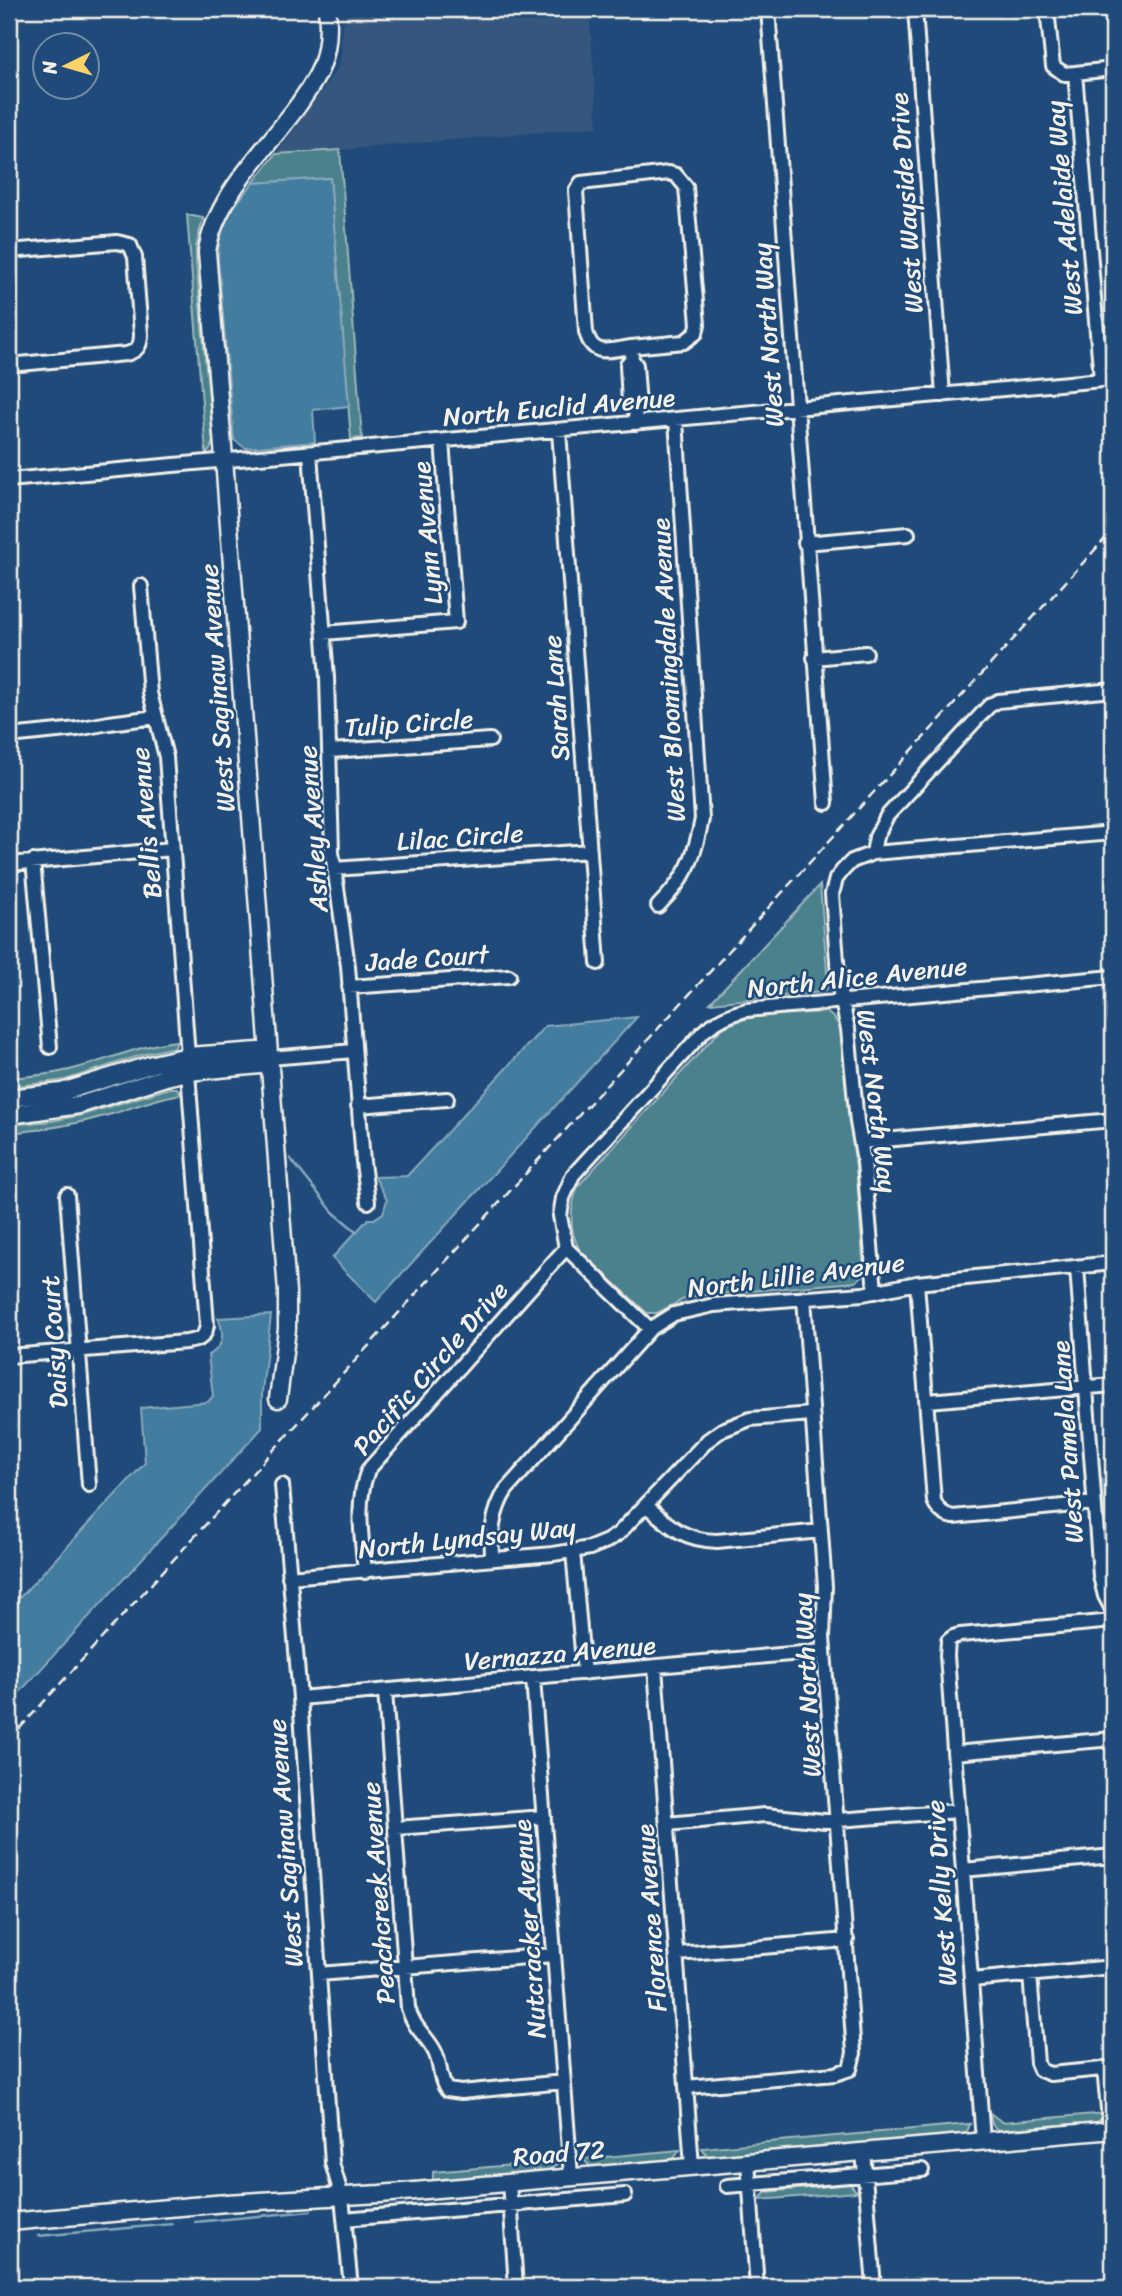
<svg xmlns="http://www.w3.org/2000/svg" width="1122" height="2296" font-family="Sriracha,sans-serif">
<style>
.built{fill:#34567d}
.green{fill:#4b808d;stroke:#a0b8ba;stroke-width:2}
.water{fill:#437b9e;stroke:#8aaabc;stroke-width:2}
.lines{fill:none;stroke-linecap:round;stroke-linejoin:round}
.stream{stroke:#8aaabc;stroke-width:2.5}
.street-casing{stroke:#f4f1e8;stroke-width:18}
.secondary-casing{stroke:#f4f1e8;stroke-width:21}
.street{stroke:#1f4a7a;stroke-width:12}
.secondary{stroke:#1f4a7a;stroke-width:16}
.rail{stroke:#f4f1e8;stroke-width:2.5;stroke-dasharray:10 5;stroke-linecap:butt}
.labels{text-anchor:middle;stroke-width:5;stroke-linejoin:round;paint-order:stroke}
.street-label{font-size:26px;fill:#f4f1e8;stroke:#1f4a7a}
</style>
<rect width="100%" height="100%" fill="#1f4a7a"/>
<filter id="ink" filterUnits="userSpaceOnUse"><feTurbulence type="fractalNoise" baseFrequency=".0143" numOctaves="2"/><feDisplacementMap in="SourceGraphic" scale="14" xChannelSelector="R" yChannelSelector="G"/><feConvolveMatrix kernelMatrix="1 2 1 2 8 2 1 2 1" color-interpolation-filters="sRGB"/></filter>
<g filter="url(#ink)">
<path class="built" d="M 349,9 L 589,9 L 598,127 L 340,150 L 276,154 L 336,71 L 341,56 L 342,25 L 349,15 Z"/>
<path class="green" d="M 340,150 L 362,438 L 351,439 L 330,178 L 253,183 L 276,154 Z
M 187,215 L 203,218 L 196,247 L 196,262 L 213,441 L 210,450 L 206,453 Z
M 820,885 L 828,983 L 827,989 L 822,992 L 710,1003 Z
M 826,1012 L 834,1018 L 841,1029 L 857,1177 L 864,1274 L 856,1282 L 704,1295 L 684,1299 L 657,1313 L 647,1313 L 581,1252 C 568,1232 570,1208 578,1186 L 721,1029 C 750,1011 793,1015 826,1012 Z
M 177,1041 L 175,1047 L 148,1053 L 65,1080 L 9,1087 L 9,1078 C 30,1076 52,1075 73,1069 C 108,1060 140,1045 177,1041 Z
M 170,1088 L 177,1088 L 182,1094 C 158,1097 135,1107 112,1114 C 78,1124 44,1130 9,1133 L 9,1125 L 51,1121 L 82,1115 Z
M 990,2113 L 1002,2122 L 1105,2113 L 1104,2117 L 1097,2122 L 1000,2130 C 991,2128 991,2121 990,2113 Z
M 970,2124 L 967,2132 L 963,2134 L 712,2156 L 707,2155 L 702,2148 Z
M 680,2150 L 674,2158 L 670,2160 L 595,2167 L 590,2166 L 583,2159 Z
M 560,2157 L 558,2164 L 548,2170 L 433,2181 L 433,2172 L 548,2162 Z
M 850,2184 L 857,2192 L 761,2200 L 762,2196 L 767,2192 Z"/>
<path class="water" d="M 330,178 L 349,406 L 313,410 L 315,442 L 245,448 L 234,440 L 218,259 C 219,222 231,210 253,183 Z
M 637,1017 L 376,1302 L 332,1258 L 368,1219 L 374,1219 L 383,1213 L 387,1200 L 375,1177 L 407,1176 L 545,1026 Z
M 271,1315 L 262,1392 L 262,1428 L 9,1704 L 9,1609 L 145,1463 L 141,1408 L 208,1402 L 213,1396 L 208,1355 C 224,1348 225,1333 218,1318 Z
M 1113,1480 L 1113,1592 L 1107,1563 L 1101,1481 Z"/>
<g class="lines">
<path class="stream" d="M 290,1158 L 333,1212 L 357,1232
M 195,2222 L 311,2211
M 38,2236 L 173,2224"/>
<defs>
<path id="street" d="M 768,9 L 826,803
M 915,9 L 943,395
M 1047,9 L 1053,66 L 1064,74 L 1075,73 L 1101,380
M 1075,73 L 1113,69
M 9,251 L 117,242 L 130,245 L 135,257 L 141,334 C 141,345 138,351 126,354 L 9,365
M 631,347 L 684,342 L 696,333 L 698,324 L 686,187 L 676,175 L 669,173 L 581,183 L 576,191 L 586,332 C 593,358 609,350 631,347 L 632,359
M 635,409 L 629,404 L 627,364 L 632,359 L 636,365 L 639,405 L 635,409 L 636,423
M 559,431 L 598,963
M 310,453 L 327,678 L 332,852 L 348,966 L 363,1162 L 368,1202
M 9,480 L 1113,379
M 805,543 L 908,534
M 141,586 L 150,693 L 166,757 L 188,1056
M 324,633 L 456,622 L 442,441
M 814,658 L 866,653
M 9,736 L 77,729 L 109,723 L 156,717
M 330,751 L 490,740
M 873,853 L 876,837 L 887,816 L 989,706 L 998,701 L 1113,690
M 33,861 L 50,1047
M 9,864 L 172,849
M 334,869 L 590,851
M 658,906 C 687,877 694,859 702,819 L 676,420
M 349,987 L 509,976
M 270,1058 L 354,1051
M 358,1106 L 447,1099
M 861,1142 L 1113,1120
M 67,1195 L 89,1485
M 1077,1267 L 1100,1576 L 1105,1596 L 1113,1611
M 917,1283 L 934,1501 C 938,1510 943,1515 953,1517 L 1094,1503
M 875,1292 L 864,1162 L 857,1122 L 848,1029 L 839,988 L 832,894 L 836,879 L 843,870 L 852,861 L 873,853 L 1113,833
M 650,1329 L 566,1248 L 560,1216 L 563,1198 L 573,1175 L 704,1031 C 717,1020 729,1014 746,1010 L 1113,977
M 9,1356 L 186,1342 C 198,1340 205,1339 207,1325 L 188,1072
M 928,1401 L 1113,1385
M 282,1485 L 300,1698 L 332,2163 L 342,2197 L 351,2287
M 647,1506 C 671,1527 683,1540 717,1541 L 821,1531
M 573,1552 L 584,1673
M 492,1558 C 491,1533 492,1513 506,1490 L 650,1329 L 674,1314 L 714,1305 L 863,1294 L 917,1283 L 1113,1263
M 365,1572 C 362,1538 355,1503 368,1470 L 566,1248
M 289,1577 L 553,1554 L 590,1548 L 607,1541 L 618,1534 L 708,1440 L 722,1430 L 750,1419 L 811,1414
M 655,1667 L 692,2166
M 533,1678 L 571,2176
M 385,1691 L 408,2008 C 415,2031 426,2034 435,2052 C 441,2064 439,2080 447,2090 L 461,2092 L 563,2082
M 300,1698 L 824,1651
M 954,1753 L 1113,1739
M 667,1824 L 765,1815 L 825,1821 L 958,1811
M 396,1828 L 544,1817
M 963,1870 L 1113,1856
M 677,1954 L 847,1940
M 319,1974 L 553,1955
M 1030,1974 L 1037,2063 L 1040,2070 L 1050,2074 L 1113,2068
M 971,1980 L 1113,1967
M 1104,2068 L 1110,2130
M 686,2087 L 835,2074 L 850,2069 L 854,2053 L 823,1637 L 825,1587 L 804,1298
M 983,2141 L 947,1656 L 948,1641 L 953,1637 L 960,1635 L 1113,1621
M 863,2151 L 874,2287
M 748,2161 L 757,2287
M 509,2182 L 516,2287
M 727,2186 L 922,2170
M 344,2219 L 625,2195"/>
<path id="secondary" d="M 9,1098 L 62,1092 L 153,1064 L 188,1056 L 259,1051 L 270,1058
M 9,1115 L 79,1105 L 166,1077 L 188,1072 L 260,1065 L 270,1058
M 278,1399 L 287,1329 L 287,1292 L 224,459 L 207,252 C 215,196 267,149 299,104 C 307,92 316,80 321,67 C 328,49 329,28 327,9
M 9,2222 L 226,2203 L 380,2194 L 1113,2130"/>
</defs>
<use href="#street" class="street-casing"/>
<use href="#secondary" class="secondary-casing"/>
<use href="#street" class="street"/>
<use href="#secondary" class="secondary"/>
<path class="rail" d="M 9,1740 L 1113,530"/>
</g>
</g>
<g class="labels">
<g class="street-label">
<text transform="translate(906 203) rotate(-94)" y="9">West Wayside Drive</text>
<text transform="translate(1064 208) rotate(-95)" y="9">West Adelaide Way</text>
<text transform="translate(768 335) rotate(-94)" y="9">West North Way</text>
<text transform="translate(559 407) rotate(-5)" y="9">North Euclid Avenue</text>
<text transform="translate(427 533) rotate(-95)" y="9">Lynn Avenue</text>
<text transform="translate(668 670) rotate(-93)" y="9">West Bloomingdale Avenue</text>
<text transform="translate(217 688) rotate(-94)" y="9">West Saginaw Avenue</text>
<text transform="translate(556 698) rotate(-94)" y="9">Sarah Lane</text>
<text transform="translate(409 723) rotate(-4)" y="9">Tulip Circle</text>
<text transform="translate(146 823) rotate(-95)" y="9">Bellis Avenue</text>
<text transform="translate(313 829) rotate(-94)" y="9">Ashley Avenue</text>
<text transform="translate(460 837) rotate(-4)" y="9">Lilac Circle</text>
<text transform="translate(427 958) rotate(-4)" y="9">Jade Court</text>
<text transform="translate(857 977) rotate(-6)" y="9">North Alice Avenue</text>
<text transform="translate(877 1101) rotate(83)" y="9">West North Way</text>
<text transform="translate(796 1275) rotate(-7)" y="9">North Lillie Avenue</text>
<text transform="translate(54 1342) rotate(-94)" y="9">Daisy Court</text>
<text transform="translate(430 1368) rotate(-49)" y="9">Pacific Circle Drive</text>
<text transform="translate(1067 1442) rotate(-94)" y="9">West Pamela Lane</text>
<text transform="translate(467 1538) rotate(-6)" y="9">North Lyndsay Way</text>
<text transform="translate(560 1653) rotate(-5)" y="9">Vernazza Avenue</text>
<text transform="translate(807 1685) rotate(-93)" y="9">West North Way</text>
<text transform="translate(285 1843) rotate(-94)" y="9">West Saginaw Avenue</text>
<text transform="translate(378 1893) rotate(-94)" y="9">Peachcreek Avenue</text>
<text transform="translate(941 1893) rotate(-94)" y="9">West Kelly Drive</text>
<text transform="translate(651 1918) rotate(-94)" y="9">Florence Avenue</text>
<text transform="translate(529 1929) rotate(-94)" y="9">Nutcracker Avenue</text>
<text transform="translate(559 2153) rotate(-5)" y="9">Road 72</text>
</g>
</g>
<rect width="1122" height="2296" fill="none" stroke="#1f4a7a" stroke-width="35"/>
<rect x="18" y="18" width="1087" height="2261" fill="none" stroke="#f4f1e8" stroke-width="2.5" filter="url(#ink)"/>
<g transform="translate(66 66) rotate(265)"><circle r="33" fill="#1f4a7a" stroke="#748da6" stroke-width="2"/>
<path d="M0-5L12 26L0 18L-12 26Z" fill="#ffd166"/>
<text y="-10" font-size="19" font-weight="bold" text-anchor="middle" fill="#f4f1e8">N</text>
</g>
</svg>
